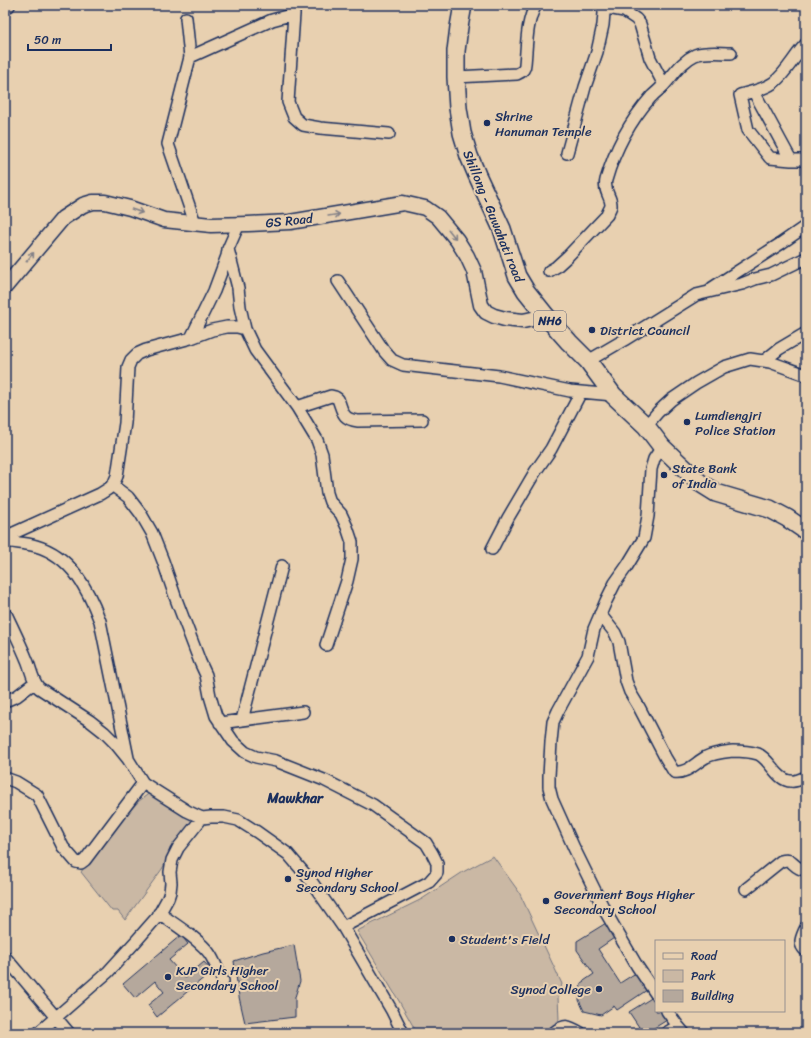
<svg xmlns="http://www.w3.org/2000/svg" width="811" height="1038" font-family="Sriracha,sans-serif">
<style>
.green{fill:#cab8a4;stroke:#727481}
.building{fill:#b5a89c;stroke:#1b2f5e}
.lines{fill:none;stroke-linecap:round;stroke-linejoin:round}
.minor-casing{stroke:#1b2f5e;stroke-width:14}
.major-casing{stroke:#1b2f5e;stroke-width:17}
.highway-casing{stroke:#1b2f5e;stroke-width:20}
.minor{stroke:#e8d0b0;stroke-width:11}
.major{stroke:#e8d0b0;stroke-width:14}
.highway{stroke:#e8d0b0;stroke-width:17}
.oneway{stroke:#828087}
.poi-dot{fill:#1b2f5e;stroke:#e8d0b0;stroke-width:1.5}
.labels{text-anchor:middle;stroke-width:4;stroke-linejoin:round;paint-order:stroke}
.shield{fill:#e8d0b0;stroke:#585f77;stroke-width:1}
.shield-label{font-size:12px;font-weight:bold;fill:#1b2f5e}
.poi-label{font-size:13px;fill:#1b2f5e;stroke:#e8d0b0;text-anchor:start}
.street-label{font-size:13px;fill:#1b2f5e;stroke:#e8d0b0}
.neighbourhood-label{font-size:14px;font-weight:bold;fill:#1b2f5e;stroke:#e8d0b0}
</style>
<rect width="100%" height="100%" fill="#e8d0b0"/>
<filter id="ink" filterUnits="userSpaceOnUse"><feTurbulence type="fractalNoise" baseFrequency=".025" numOctaves="2"/><feDisplacementMap in="SourceGraphic" scale="8" xChannelSelector="R" yChannelSelector="G"/><feConvolveMatrix kernelMatrix="1 2 1 2 8 2 1 2 1" color-interpolation-filters="sRGB"/></filter>
<g filter="url(#ink)">
<path class="green" d="M 151,792 L 197,820 L 170,848 L 167,860 L 162,869 L 125,920 L 118,911 L 112,911 L 81,872 L 112,829 L 124,817 L 139,801 Z
M 493,856 L 519,892 L 562,984 L 558,997 L 559,1020 L 545,1033 L 417,1033 L 399,1001 L 357,931 L 422,899 L 463,872 Z"/>
<path class="building" d="M 611,920 L 620,934 L 598,949 L 620,983 L 642,969 L 653,986 L 617,1010 L 614,1006 L 601,1015 L 584,1011 L 579,1000 L 581,983 L 594,974 L 577,950 L 577,941 Z
M 181,935 L 188,944 L 169,960 L 185,978 L 204,962 L 212,971 L 157,1017 L 148,1005 L 164,992 L 155,981 L 135,998 L 123,984 Z
M 294,945 L 300,981 L 295,997 L 295,1017 L 245,1023 L 239,997 L 234,961 L 263,952 Z
M 653,997 L 656,1001 L 656,1011 L 667,1011 L 663,1014 L 667,1020 L 646,1033 L 643,1033 L 629,1012 Z"/>
<g class="lines">
<defs>
<path id="minor" d="M 294,5 L 294,14 L 288,102 L 294,117 L 303,125 L 320,128 L 389,134
M 5,7 L 9,6
M 602,7 L 624,11 L 636,19 L 640,24 L 650,58 L 664,85
M 186,18 L 190,57 L 168,144 L 195,223
M 806,44 C 795,55 785,75 773,83 C 763,90 751,92 740,95 L 748,130 L 770,158 L 791,160 L 806,160
M 190,57 L 272,20 L 294,14
M 456,77 L 517,74 C 522,72 525,70 525,64 C 527,45 526,22 536,5
M 754,92 L 791,160
M 567,153 L 585,87 L 597,52 L 603,25 L 604,13 L 604,10 L 600,5
M 239,224 L 228,249 L 238,288 L 240,307 L 245,329 L 255,350 L 297,407 L 317,440 L 322,454 L 327,493 L 330,502 L 341,514 L 347,527 L 352,542 L 352,559 L 347,581 L 326,645
M 549,271 L 556,267 L 568,256 L 607,215 C 608,212 610,209 611,206 C 612,197 603,192 606,180 C 615,149 630,121 651,97 C 655,93 660,89 664,85 C 674,74 682,61 695,55 C 706,51 719,53 731,53
M 338,281 L 384,351 L 392,360 L 403,365 L 499,376 L 570,391 L 613,395
M 712,288 L 780,244 L 806,226
M 191,338 L 214,291 L 227,256 L 228,250
M 588,361 L 624,340 L 696,295 L 742,284 L 755,279 L 771,275 L 806,258
M 764,361 L 779,349 L 806,333
M 297,407 L 331,396 L 335,397 L 338,399 C 343,412 342,419 358,421 L 422,420
M 646,426 L 658,412 L 671,400 L 696,383 L 724,367 L 750,359 L 770,362 L 806,375
M 112,485 L 128,497 L 141,514 L 152,533 L 163,561 L 176,599 L 200,662 L 206,675 L 210,696 L 216,716 L 233,741 L 245,752 L 256,757 L 276,761 L 324,780 L 373,805 L 426,843 L 432,853 L 437,863 L 437,873 L 429,882 L 343,927
M 5,537 L 100,494 L 108,489 L 113,485 L 117,476 L 125,423 L 128,367 L 131,360 L 137,354 L 146,350 L 191,338 L 212,330 L 227,327 L 237,327 L 245,329
M 5,541 C 15,543 26,543 36,546 C 71,556 88,589 100,621 L 128,758
M 492,549 L 508,518 L 535,472 L 551,449 L 581,392
M 5,614 L 7,616 C 14,631 21,645 27,660 C 31,669 32,680 39,688 L 90,721 L 104,732 L 115,743 L 128,759 L 143,783 L 157,792 L 187,811 L 202,818 L 211,817 L 224,817 L 238,820 L 257,832 L 288,854 L 311,881 L 343,927 L 392,1011 L 403,1033
M 600,614 L 615,633 L 619,642 L 626,681 L 630,692 L 639,707 L 665,757 L 674,772 C 687,774 695,763 706,757 C 714,753 725,752 733,751 C 741,751 751,752 758,754 C 770,759 777,781 791,781 C 796,782 801,779 806,777
M 5,701 L 17,696 L 34,683
M 242,720 L 282,566
M 220,723 L 303,712
M 5,778 L 16,782 L 37,795 L 63,847 L 76,862 L 81,863 L 85,860 L 143,783
M 746,889 L 781,861 C 792,858 791,864 799,868 C 800,869 806,870 806,870
M 159,913 C 174,924 199,939 209,953 C 215,961 218,972 223,981
M 806,927 C 802,937 797,943 806,951
M 5,957 L 69,1033
M 656,994 L 637,966 L 605,911 L 574,848 L 552,799 L 549,787 L 549,776 L 551,742 L 553,722 L 558,711 L 588,656 L 594,629 L 606,601 L 615,583 L 627,566 L 644,538 L 648,516 L 651,469 L 654,459 L 662,447
M 667,1011 L 678,1026 L 684,1033
M 38,1033 L 108,972 L 137,940 L 158,916 L 168,898 L 170,892 L 171,883 L 170,872 L 172,860 L 178,848 L 202,818
M 553,1033 C 565,1024 568,1025 581,1033
M 666,1033 L 678,1026"/>
<path id="major" d="M 5,287 L 63,218 L 83,205 L 93,202 L 105,202 L 130,208 L 164,220 L 211,225 L 248,224 L 290,222 L 403,203 L 425,208 L 438,217 L 457,240 L 467,256 L 474,271 L 481,305 L 486,312 L 494,316 L 505,319 L 523,321 L 546,316"/>
<path id="highway" d="M 463,5 L 459,27 L 456,51 L 456,77 L 458,108 L 462,133 L 469,156 L 477,175 L 502,229 L 517,276 L 526,291 L 546,316 L 569,342 L 588,361 L 613,395 L 646,426 L 662,447 L 700,483 L 716,493 L 770,509 L 787,518 L 806,531"/>
</defs>
<use href="#minor" class="minor-casing"/>
<use href="#major" class="major-casing"/>
<use href="#highway" class="highway-casing"/>
<use href="#minor" class="minor"/>
<use href="#major" class="major"/>
<use href="#highway" class="highway"/>
</g>
<defs><path id="oneway-shaft" d="M-6 0H5M1.5-3L5.5 0L1.5 3" fill="none" stroke-width="1.6" stroke-linecap="round" stroke-linejoin="round"/></defs>
<g class="oneway">
<use href="#oneway-shaft" transform="translate(137 211) rotate(19)"/>
<use href="#oneway-shaft" transform="translate(334 215) rotate(-9)"/>
<use href="#oneway-shaft" transform="translate(452 234) rotate(51)"/>
<use href="#oneway-shaft" transform="translate(30 257) rotate(-51)"/>
</g>
</g>
<g class="poi-dot">
<circle cx="487" cy="123" r="4"/>
<circle cx="592" cy="330" r="4"/>
<circle cx="687" cy="422" r="4"/>
<circle cx="664" cy="475" r="4"/>
<circle cx="288" cy="879" r="4"/>
<circle cx="546" cy="901" r="4"/>
<circle cx="452" cy="939" r="4"/>
<circle cx="168" cy="977" r="4"/>
<circle cx="599" cy="989" r="4"/>
</g>
<g class="labels">
<rect class="shield" x="534" y="311" width="32" height="20" rx="3"/>
<g class="shield-label">
<text x="550" y="325">NH6</text>
</g>
<g class="poi-label">
<text x="495" y="121">Shrine<tspan x="495" dy="15">Hanuman Temple</tspan></text>
<text x="600" y="335">District Council</text>
<text x="695" y="420">Lumdiengjri<tspan x="695" dy="15">Police Station</tspan></text>
<text x="672" y="473">State Bank<tspan x="672" dy="15">of India</tspan></text>
<text x="296" y="877">Synod Higher<tspan x="296" dy="15">Secondary School</tspan></text>
<text x="554" y="899">Government Boys Higher<tspan x="554" dy="15">Secondary School</tspan></text>
<text x="460" y="944">Student's Field</text>
<text x="176" y="975">KJP Girls Higher<tspan x="176" dy="15">Secondary School</tspan></text>
<text x="591" y="994" text-anchor="end">Synod College</text>
</g>
<g class="street-label">
<text transform="translate(494 216) rotate(68)" y="5">Shillong - Guwahati road</text>
<text transform="translate(289 220) rotate(-6)" y="5">GS Road</text>
</g>
<g class="neighbourhood-label">
<text x="295" y="803">Mawkhar</text>
</g>
</g>
<rect width="811" height="1038" fill="none" stroke="#e8d0b0" stroke-width="20"/>
<rect x="10" y="10" width="791" height="1018" fill="none" stroke="#1b2f5e" stroke-width="1.5" filter="url(#ink)"/>
<rect x="655" y="940" width="130" height="72" fill="#e8d0b0" stroke="#96908f"/>
<rect x="663" y="953" width="20" height="6" fill="#e8d0b0" stroke="#96908f"/>
<text x="691" y="960" font-size="12" fill="#1b2f5e">Road</text>
<rect x="663" y="970" width="20" height="12" fill="#cab8a4" stroke="#96908f"/>
<text x="691" y="980" font-size="12" fill="#1b2f5e">Park</text>
<rect x="663" y="990" width="20" height="12" fill="#b5a89c" stroke="#96908f"/>
<text x="691" y="1000" font-size="12" fill="#1b2f5e">Building</text>
<path d="M28 44v6h83v-6" fill="none" stroke="#1b2f5e" stroke-width="2"/>
<text x="34" y="44" font-size="12" fill="#1b2f5e" stroke="#e8d0b0" stroke-width="3" paint-order="stroke">50 m</text>
</svg>
